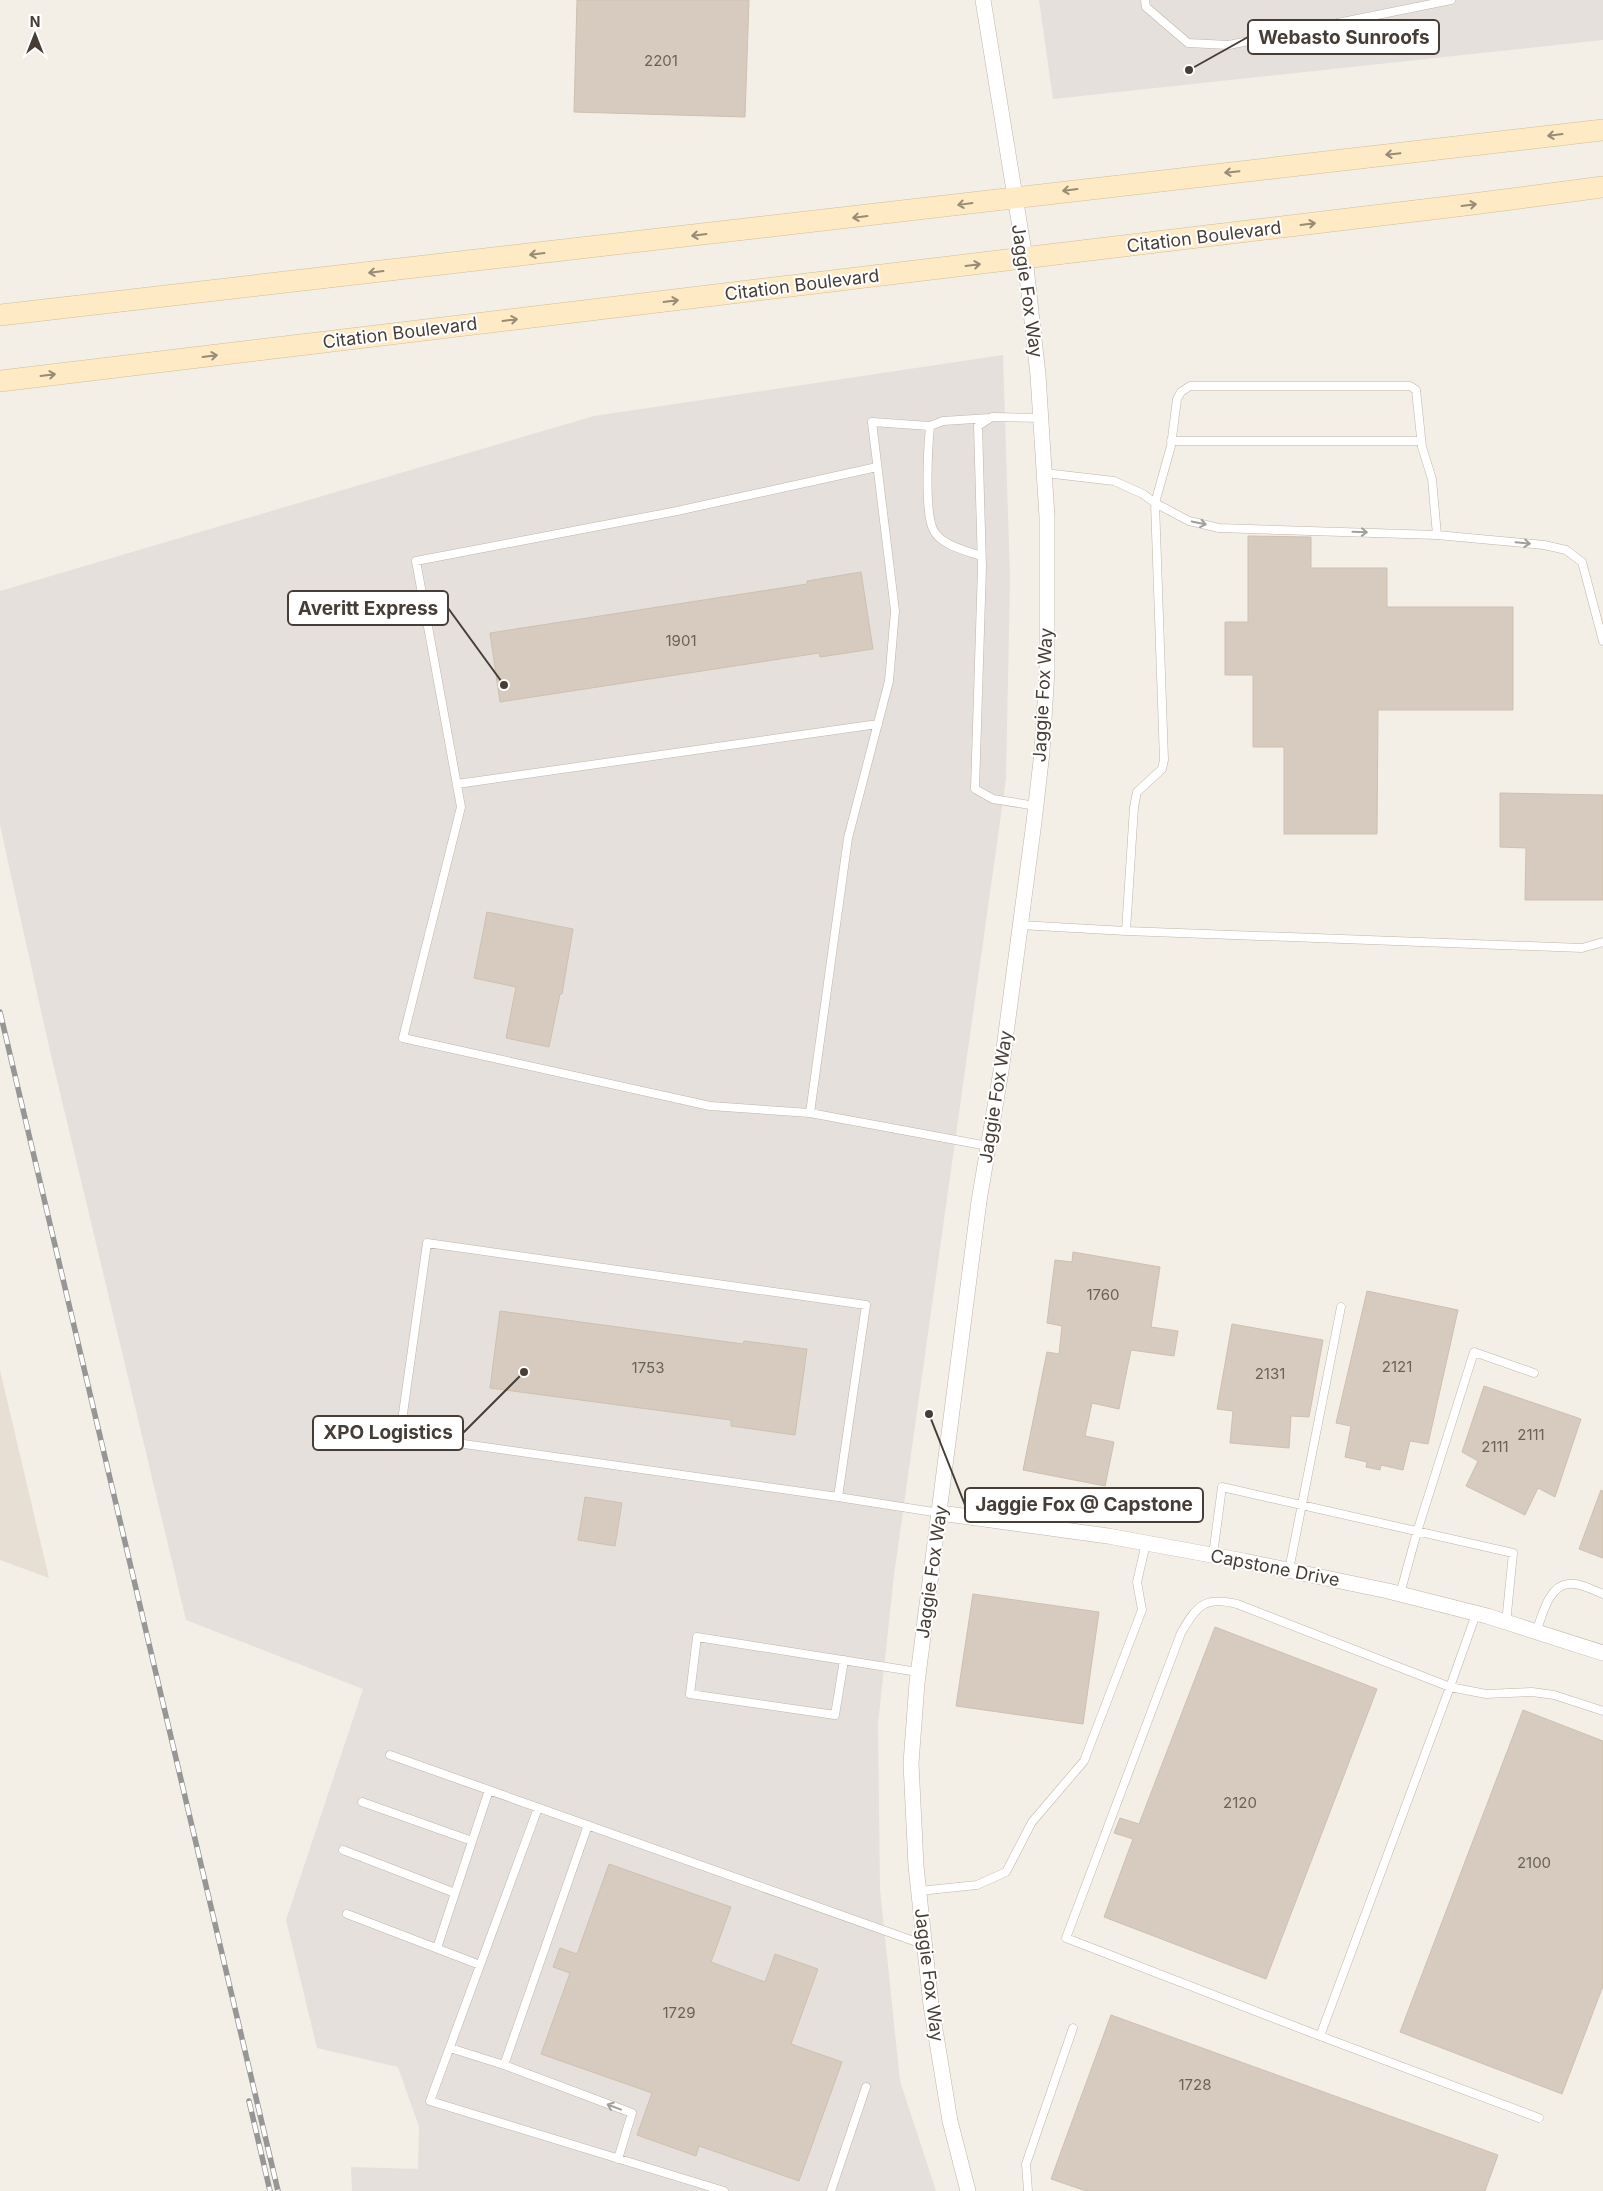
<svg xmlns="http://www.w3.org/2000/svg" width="1603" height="2191" font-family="Inter,sans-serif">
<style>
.residential{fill:#e7dfd4}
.industrial{fill:#e5e0db}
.building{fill:#d7cbbf;stroke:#cfc0af}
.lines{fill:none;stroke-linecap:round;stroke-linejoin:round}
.lane-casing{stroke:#beb5a9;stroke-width:9}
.street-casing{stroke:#beb5a9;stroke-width:16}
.secondary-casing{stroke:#d2bd97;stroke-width:22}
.lane{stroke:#fff;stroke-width:8}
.street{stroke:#fff;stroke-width:15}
.secondary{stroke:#feebc5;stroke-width:21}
.rail-casing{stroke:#969696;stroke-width:5.5}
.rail{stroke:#fff;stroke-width:4;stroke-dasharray:11;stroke-linecap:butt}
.oneway{stroke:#998c76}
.oneway2{stroke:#a29e9a}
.labels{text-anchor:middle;stroke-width:4;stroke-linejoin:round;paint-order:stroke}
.number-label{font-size:15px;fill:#6a6158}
.street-label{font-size:18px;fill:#463e36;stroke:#fff}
.leader{fill:none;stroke:#463e36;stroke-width:2}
.callout-dot{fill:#463e36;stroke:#fff;stroke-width:2}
.callout{fill:#fff;stroke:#463e36;stroke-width:2}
.callout-label{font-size:19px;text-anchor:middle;font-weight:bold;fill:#463e36}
</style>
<rect width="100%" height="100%" fill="#f3eee6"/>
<path class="residential" d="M 0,1370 L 49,1578 L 0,1560 Z"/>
<path class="industrial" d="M 1039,0 L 1603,0 L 1603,40 L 1053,99 Z
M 1003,355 L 1010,578 L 1006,779 L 894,1575 L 878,1724 L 880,1889 L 900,2081 L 936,2191 L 352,2191 L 351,2167 L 418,2169 L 419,2127 L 398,2067 L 317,2048 L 286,1920 L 363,1689 L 186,1620 L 47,1038 L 0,825 L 0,591 L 594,416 Z"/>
<path class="building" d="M 577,0 L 749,0 L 745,117 L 574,112 Z
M 1248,536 L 1311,537 L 1311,568 L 1387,568 L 1387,607 L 1513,607 L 1513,710 L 1378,710 L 1377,834 L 1284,834 L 1284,747 L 1253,747 L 1253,675 L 1225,675 L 1225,622 L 1248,622 Z
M 861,572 L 873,649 L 820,657 L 819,653 L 500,702 L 490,633 L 807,584 L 807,581 Z
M 1500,793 L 1603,795 L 1603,900 L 1525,900 L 1526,848 L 1500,847 Z
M 487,912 L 573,929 L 562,994 L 560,994 L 549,1047 L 506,1038 L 516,987 L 474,978 Z
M 1073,1252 L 1160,1267 L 1151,1327 L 1178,1331 L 1174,1356 L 1131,1350 L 1119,1409 L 1092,1403 L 1085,1436 L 1114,1442 L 1105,1486 L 1023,1470 L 1047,1352 L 1059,1354 L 1062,1326 L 1047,1323 L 1055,1260 L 1072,1262 Z
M 1367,1291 L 1458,1310 L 1428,1444 L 1410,1441 L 1403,1470 L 1381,1465 L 1380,1470 L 1366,1467 L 1367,1462 L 1345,1457 L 1351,1426 L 1336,1423 Z
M 500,1311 L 743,1344 L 744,1341 L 807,1349 L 795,1435 L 731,1426 L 731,1420 L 490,1388 Z
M 1232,1324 L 1323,1340 L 1309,1417 L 1291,1416 L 1289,1448 L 1230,1443 L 1233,1411 L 1217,1409 Z
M 1484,1386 L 1581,1419 L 1555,1497 L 1538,1488 L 1525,1515 L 1466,1486 L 1478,1461 L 1462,1452 Z
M 1601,1490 L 1603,1491 L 1603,1558 L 1579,1549 Z
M 585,1497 L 622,1503 L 615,1546 L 578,1540 Z
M 973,1594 L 1099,1612 L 1083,1724 L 956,1706 Z
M 1215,1627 L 1377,1689 L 1266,1979 L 1104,1917 L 1133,1839 L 1114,1833 L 1120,1818 L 1139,1824 Z
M 1523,1710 L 1603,1741 L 1603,1986 L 1562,2094 L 1400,2032 Z
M 609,1864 L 731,1907 L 711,1962 L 765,1982 L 775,1954 L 818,1969 L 791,2044 L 842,2062 L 799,2181 L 699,2146 L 696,2156 L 637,2135 L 652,2093 L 541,2054 L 570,1973 L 553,1967 L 560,1948 L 577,1954 Z
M 1111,2015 L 1498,2155 L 1485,2191 L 1086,2191 L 1051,2179 Z"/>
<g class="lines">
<defs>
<path id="lane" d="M 1145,0 L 1146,7 L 1188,43 L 1229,45 L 1451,0
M 930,426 L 872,422 L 895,611 L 889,681 L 848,838 L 810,1113 L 988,1146
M 1171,441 L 1421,441
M 1045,473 L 1114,481 L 1143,494 L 1155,503 L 1189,521 L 1219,528 L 1437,535 L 1544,545 L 1566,550 L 1582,562 L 1603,641
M 981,556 C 967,551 941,545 934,531 C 924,515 928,446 930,426 L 943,421 L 990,418
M 457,784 L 878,724
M 1036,806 L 993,799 L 975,789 L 982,567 L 978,426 L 992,417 L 1041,418
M 1020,925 L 1126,931 L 1582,948 L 1603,942
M 1126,931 L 1134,807 L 1137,792 L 1162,769 L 1164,760 L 1155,503 L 1171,446 L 1177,399 L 1181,392 L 1190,386 L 1410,386 L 1416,390 L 1422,447 L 1432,479 L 1437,535
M 810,1113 L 710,1106 L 403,1038 L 461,807 L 416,561 L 677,511 L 877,467
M 427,1243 L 866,1305 L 838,1497 L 400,1435 Z
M 838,1497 L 940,1513
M 1213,1555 L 1222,1487 L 1513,1553 L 1506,1623
M 1289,1570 L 1341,1307
M 1400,1594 L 1417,1532 L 1474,1352 L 1534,1373
M 1476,1614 L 1450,1687 L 1320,2036 L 1066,1938 L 1181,1633 C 1197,1605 1205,1596 1237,1604 L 1450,1687 L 1486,1694 L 1532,1692 L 1554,1695 L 1603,1711
M 1536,1632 C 1542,1617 1548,1586 1568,1584 C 1579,1582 1593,1590 1603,1594
M 844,1660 L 835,1715 L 690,1694 L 697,1637 L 918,1672
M 390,1755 L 925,1945
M 362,1802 L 472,1841
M 538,1808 L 430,2101 L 724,2191
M 343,1850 L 455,1893
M 919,1891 L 977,1885 L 1006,1872 L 1032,1822 L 1084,1761 L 1142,1610 L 1137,1582 L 1146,1543
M 347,1914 L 480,1965
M 437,1948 L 489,1790
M 1320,2036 L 1539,2118
M 450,2048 L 504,2065 L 588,1825
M 504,2065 L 632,2113 L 618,2159
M 831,2191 L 866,2087
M 1028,2191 L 1026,2164 L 1073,2028"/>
<path id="street" d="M 940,1513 L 1108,1536 L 1244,1561 L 1388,1591 L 1487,1616 L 1603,1653
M 968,2191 L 950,2121 L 931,2005 L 916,1866 L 911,1763 L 917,1683 L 979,1201 L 1001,1071 L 1034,822 L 1042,752 L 1047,670 L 1047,517 L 1038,375 L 1025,258 L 983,0"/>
<path id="secondary" d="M 0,315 L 1603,130
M 0,381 L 1473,204 L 1603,187"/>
</defs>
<use href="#lane" class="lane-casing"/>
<use href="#street" class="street-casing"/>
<use href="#secondary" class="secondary-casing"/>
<use href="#lane" class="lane"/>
<use href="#street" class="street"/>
<use href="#secondary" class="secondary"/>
<defs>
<path id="rail" d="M 0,1012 L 278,2191
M 249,2101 L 270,2191"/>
</defs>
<use href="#rail" class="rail-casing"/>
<use href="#rail" class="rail"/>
</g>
<defs><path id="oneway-shaft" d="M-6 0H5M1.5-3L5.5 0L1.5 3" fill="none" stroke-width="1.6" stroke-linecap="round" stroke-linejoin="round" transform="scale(1.25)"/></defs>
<g class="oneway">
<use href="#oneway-shaft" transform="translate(1555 135) rotate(173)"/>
<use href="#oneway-shaft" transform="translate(1393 154) rotate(174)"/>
<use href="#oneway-shaft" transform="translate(1232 172) rotate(174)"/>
<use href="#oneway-shaft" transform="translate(1070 190) rotate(173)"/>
<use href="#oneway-shaft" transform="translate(965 204) rotate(172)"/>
<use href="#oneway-shaft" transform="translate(1469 205) rotate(-7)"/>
<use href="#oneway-shaft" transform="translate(860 217) rotate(173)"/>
<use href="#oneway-shaft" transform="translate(1308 224) rotate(-7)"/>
<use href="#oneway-shaft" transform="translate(699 235) rotate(173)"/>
<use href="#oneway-shaft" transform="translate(537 254) rotate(173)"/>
<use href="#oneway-shaft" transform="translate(973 265) rotate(-7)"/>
<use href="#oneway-shaft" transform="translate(376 272) rotate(173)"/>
<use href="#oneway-shaft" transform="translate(671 301) rotate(-7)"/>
<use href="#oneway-shaft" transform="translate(510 320) rotate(-7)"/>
<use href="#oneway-shaft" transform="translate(210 356) rotate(-7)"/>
<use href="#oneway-shaft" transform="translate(48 375) rotate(-7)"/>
</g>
<g class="oneway2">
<use href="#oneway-shaft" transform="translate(1199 523) rotate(12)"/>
<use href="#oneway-shaft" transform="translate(1360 532) rotate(2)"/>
<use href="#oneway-shaft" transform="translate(1523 543) rotate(6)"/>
<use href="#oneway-shaft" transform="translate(614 2107) rotate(-159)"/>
</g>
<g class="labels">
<g class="number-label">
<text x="661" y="66">2201</text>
<text x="681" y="646">1901</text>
<text x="1103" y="1300">1760</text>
<text x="1397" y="1372">2121</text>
<text x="648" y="1373">1753</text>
<text x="1270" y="1379">2131</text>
<text x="1531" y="1440">2111</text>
<text x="1495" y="1452">2111</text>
<text x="1240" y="1808">2120</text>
<text x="1534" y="1868">2100</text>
<text x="679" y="2018">1729</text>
<text x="1195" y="2090">1728</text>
</g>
<g class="street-label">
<text transform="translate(1204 237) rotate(-7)" y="6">Citation Boulevard</text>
<text transform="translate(802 285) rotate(-7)" y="6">Citation Boulevard</text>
<text transform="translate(1027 291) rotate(82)" y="6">Jaggie Fox Way</text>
<text transform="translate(400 333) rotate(-7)" y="6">Citation Boulevard</text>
<text transform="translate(1043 695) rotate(-87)" y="6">Jaggie Fox Way</text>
<text transform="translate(996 1097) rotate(-81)" y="6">Jaggie Fox Way</text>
<text transform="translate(1275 1568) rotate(11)" y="6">Capstone Drive</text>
<text transform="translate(932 1572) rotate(-82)" y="6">Jaggie Fox Way</text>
<text transform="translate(929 1975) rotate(83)" y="6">Jaggie Fox Way</text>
</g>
</g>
<path class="leader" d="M1189 70L1248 37M504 685L448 608M524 1372L463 1433M929 1414L965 1505"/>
<g class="callout-dot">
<circle cx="1189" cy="70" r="5"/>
<circle cx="504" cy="685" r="5"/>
<circle cx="524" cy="1372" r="5"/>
<circle cx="929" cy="1414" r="5"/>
</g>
<g class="callout">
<rect x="1248" y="20" width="191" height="34" rx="5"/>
<rect x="288" y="591" width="160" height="34" rx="5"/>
<rect x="313" y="1416" width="150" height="34" rx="5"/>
<rect x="965" y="1488" width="238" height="34" rx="5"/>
</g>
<g class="callout-label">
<text x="1344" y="44">Webasto Sunroofs</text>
<text x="368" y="615">Averitt Express</text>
<text x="388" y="1439">XPO Logistics</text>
<text x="1084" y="1511">Jaggie Fox @ Capstone</text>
</g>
<g transform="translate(35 35)" stroke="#ffffff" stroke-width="4" paint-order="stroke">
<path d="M0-4L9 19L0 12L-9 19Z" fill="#463e36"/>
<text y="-8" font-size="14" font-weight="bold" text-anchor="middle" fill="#463e36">N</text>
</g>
</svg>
